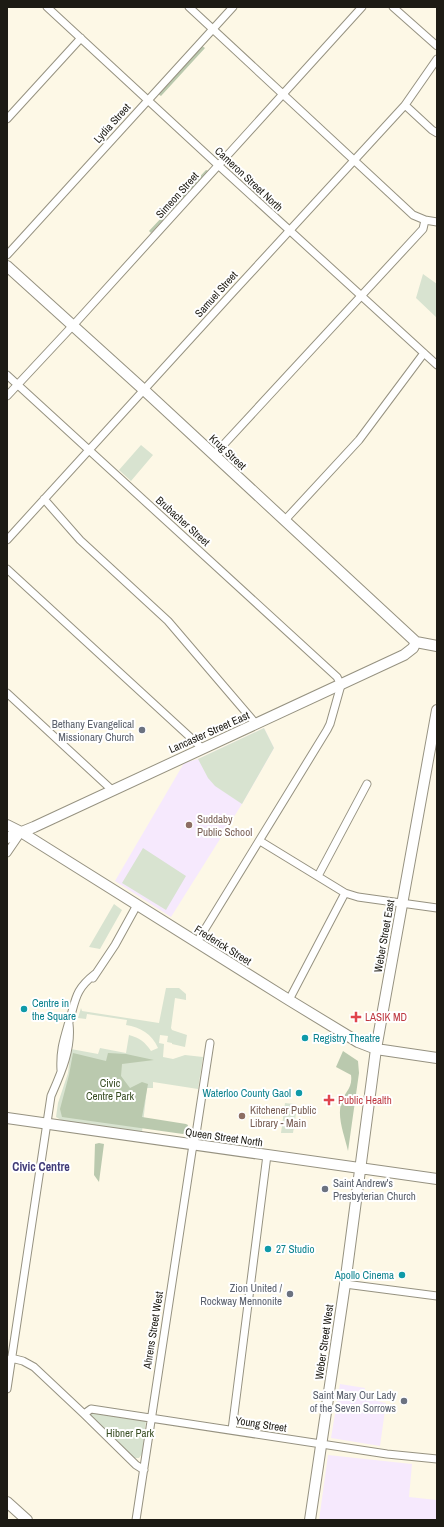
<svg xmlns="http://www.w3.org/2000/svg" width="444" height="1527" font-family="'Archivo Narrow',sans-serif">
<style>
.education{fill:#f6e9fd}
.green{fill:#d8e3d0}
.forest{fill:#bac9ae}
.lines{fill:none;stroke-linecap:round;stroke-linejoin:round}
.street-casing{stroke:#969281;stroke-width:9}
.secondary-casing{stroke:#969281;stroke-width:12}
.street{stroke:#fff;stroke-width:7}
.secondary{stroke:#fff;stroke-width:10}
.worship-dot{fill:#6b7280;stroke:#fff;stroke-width:1.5}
.education-dot{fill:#8d6e63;stroke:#fff;stroke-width:1.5}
.culture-dot{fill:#0f9aa8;stroke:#fff;stroke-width:1.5}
.health-dot{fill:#e0444e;stroke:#fff;stroke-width:1.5}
.labels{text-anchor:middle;stroke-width:4;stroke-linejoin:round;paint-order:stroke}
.street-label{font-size:11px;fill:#1d1b14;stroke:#fff}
.worship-label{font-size:11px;fill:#5b616d;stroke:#fff;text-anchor:end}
.education-label{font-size:11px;fill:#785e54;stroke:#fff;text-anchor:start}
.culture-label{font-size:11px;fill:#0d838f;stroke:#fff;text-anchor:start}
.health-label{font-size:11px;fill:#be3a42;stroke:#fff;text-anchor:start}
.park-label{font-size:11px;fill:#394e24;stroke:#fff}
.neighbourhood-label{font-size:12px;font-weight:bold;fill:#403b78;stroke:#fff}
</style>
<rect width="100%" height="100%" fill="#fdf8e6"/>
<path class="education" d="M 264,728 L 274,748 L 242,804 L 171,917 L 115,881 L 184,763 L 198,759 Z
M 340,1384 L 365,1388 L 363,1398 L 386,1403 L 380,1446 L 331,1438 Z
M 328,1455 L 412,1464 L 409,1497 L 437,1500 L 437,1520 L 319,1520 Z"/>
<path class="green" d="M 423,274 L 437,284 L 437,318 L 416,298 Z
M 141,445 L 153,455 L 131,481 L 119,470 Z
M 264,728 L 274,748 L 242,804 L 215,786 L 208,778 L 198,759 Z
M 143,848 L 186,876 L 166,910 L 122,883 Z
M 114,904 L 122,910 L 100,949 L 89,947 Z
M 166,988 L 179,988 L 186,994 L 186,1000 L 175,998 L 171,1028 L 172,1030 L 187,1035 L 185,1047 L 172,1044 L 172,1043 L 167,1042 L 168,1036 L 160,1035 L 159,1043 L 164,1044 L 163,1057 L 173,1059 L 185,1055 L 203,1057 L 198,1089 L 153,1082 L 153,1088 L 147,1088 L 142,1132 L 61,1120 L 56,1117 L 58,1103 L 68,1073 L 71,1049 L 98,1054 L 100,1048 L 126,1053 L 129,1035 C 140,1038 145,1042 151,1051 L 158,1048 C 152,1034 140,1027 126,1025 L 127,1020 L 87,1014 L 86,1019 L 78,1018 L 81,1008 L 82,1011 L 159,1023 Z
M 285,1103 L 294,1104 L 293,1113 L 296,1114 L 293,1133 L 281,1133 Z
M 94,1413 L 146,1421 L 142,1454 L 139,1458 L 134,1458 L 91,1417 L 91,1414 Z"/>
<path class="forest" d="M 202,46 L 205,48 L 161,96 L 158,94 Z
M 206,170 L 209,171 L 151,233 L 149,231 Z
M 343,1051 L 358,1061 L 359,1073 L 348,1151 C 345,1137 337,1118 341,1104 C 344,1092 353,1089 351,1075 L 336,1067 Z
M 73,1053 L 106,1061 L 108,1053 L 126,1054 L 154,1060 L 122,1064 L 121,1076 L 130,1088 L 142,1082 L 148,1084 L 142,1117 L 186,1124 L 188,1125 L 186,1132 L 183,1134 L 62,1117 L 60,1109 L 69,1075 Z
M 99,1143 L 104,1144 L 99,1182 L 94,1175 L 95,1144 Z"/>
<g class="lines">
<defs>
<path id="street" d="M 47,7 L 218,165 L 437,365
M 189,7 L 413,215 L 425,220 L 437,222
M 393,7 L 437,46
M 405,105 L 432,130 L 437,133
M 7,119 L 81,38
M 7,255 L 233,7
M 7,375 L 337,677 L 341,685 L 330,724 L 327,730 L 197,942
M 7,396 L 78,320 L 362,7
M 214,455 L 423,229 L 425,220
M 44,499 L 80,540 L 168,621 L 256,724
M 285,520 L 359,440 L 424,353
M 7,540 L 234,291 L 405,105 L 437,59
M 7,569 L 203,749
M 7,693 L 112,790
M 260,841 L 345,893 L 358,897 L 437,908
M 7,853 L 20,834
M 318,876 L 367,784
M 93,978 L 115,945 L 137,905
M 289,1000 L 345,893
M 61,1070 C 60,1052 63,1042 68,1025 C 76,1002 73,991 95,974
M 345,1284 L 437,1296
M 11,1358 L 23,1361 L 34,1367 L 84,1414 L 136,1465 L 144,1470
M 7,1389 L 51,1096 C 61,1073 72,1049 69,1024
M 84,1414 L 91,1409 L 387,1454 L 437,1459
M 232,1430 L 267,1155
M 136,1520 L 192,1151 L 196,1134 L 210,1043"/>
<path id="secondary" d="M 7,266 L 144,390 L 416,642 L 437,646
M 7,825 L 21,832 L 289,1000 L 358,1042 L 376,1049 L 437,1058
M 7,838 L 34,827 L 404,655 L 413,648 L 416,642
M 7,1118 L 437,1179
M 7,1502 L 27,1520
M 310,1520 L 345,1284 L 376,1049 L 437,710"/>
</defs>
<use href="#street" class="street-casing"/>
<use href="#secondary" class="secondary-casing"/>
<use href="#street" class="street"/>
<use href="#secondary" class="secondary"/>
</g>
<g class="worship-dot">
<circle cx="142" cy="730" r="4"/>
<circle cx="325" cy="1189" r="4"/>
<circle cx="290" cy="1294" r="4"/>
<circle cx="404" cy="1401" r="4"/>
</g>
<g class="education-dot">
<circle cx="189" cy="825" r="4"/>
<circle cx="242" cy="1116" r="4"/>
</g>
<g class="culture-dot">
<circle cx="24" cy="1009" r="4"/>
<circle cx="305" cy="1038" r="4"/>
<circle cx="299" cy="1093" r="4"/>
<circle cx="268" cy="1249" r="4"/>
<circle cx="402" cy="1275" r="4"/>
</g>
<g class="health-dot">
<path d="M354 1011h4v4h4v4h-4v4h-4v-4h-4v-4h4z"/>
<path d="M327 1094h4v4h4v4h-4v4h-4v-4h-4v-4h4z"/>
</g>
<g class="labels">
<g class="street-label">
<text transform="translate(112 123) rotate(-48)" y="4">Lydia Street</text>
<text transform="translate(249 179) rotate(43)" y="4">Cameron Street North</text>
<text transform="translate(177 195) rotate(-48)" y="4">Simeon Street</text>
<text transform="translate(216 294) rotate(-48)" y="4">Samuel Street</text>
<text transform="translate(228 452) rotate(43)" y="4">Krug Street</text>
<text transform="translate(183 521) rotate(42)" y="4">Brubacher Street</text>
<text transform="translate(209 732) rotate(-24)" y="4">Lancaster Street East</text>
<text transform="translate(384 936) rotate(-80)" y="4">Weber Street East</text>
<text transform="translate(223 945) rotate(32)" y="4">Frederick Street</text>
<text transform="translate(224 1137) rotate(8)" y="4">Queen Street North</text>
<text transform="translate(153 1330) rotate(-81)" y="4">Ahrens Street West</text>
<text transform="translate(324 1342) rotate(-82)" y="4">Weber Street West</text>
<text transform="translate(261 1424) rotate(9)" y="4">Young Street</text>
</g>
<g class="worship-label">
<text x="134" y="728">Bethany Evangelical<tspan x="134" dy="13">Missionary Church</tspan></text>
<text x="333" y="1187" text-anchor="start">Saint Andrew's<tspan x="333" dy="13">Presbyterian Church</tspan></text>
<text x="282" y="1292">Zion United /<tspan x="282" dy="13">Rockway Mennonite</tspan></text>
<text x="396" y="1399">Saint Mary Our Lady<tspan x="396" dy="13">of the Seven Sorrows</tspan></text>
</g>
<g class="education-label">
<text x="197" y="823">Suddaby<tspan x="197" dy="13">Public School</tspan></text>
<text x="250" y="1114">Kitchener Public<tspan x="250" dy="13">Library - Main</tspan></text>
</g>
<g class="culture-label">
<text x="32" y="1007">Centre in<tspan x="32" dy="13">the Square</tspan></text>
<text x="313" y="1042">Registry Theatre</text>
<text x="291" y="1097" text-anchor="end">Waterloo County Gaol</text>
<text x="276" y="1253">27 Studio</text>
<text x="394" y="1279" text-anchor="end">Apollo Cinema</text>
</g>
<g class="health-label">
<text x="365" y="1021">LASIK MD</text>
<text x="338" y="1104">Public Health</text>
</g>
<g class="park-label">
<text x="110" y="1087">Civic<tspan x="110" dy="13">Centre Park</tspan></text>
<text x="130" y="1437">Hibner Park</text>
</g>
<g class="neighbourhood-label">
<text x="41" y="1171">Civic Centre</text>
</g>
</g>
<rect width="444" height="1527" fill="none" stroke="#1d1b14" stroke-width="16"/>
</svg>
